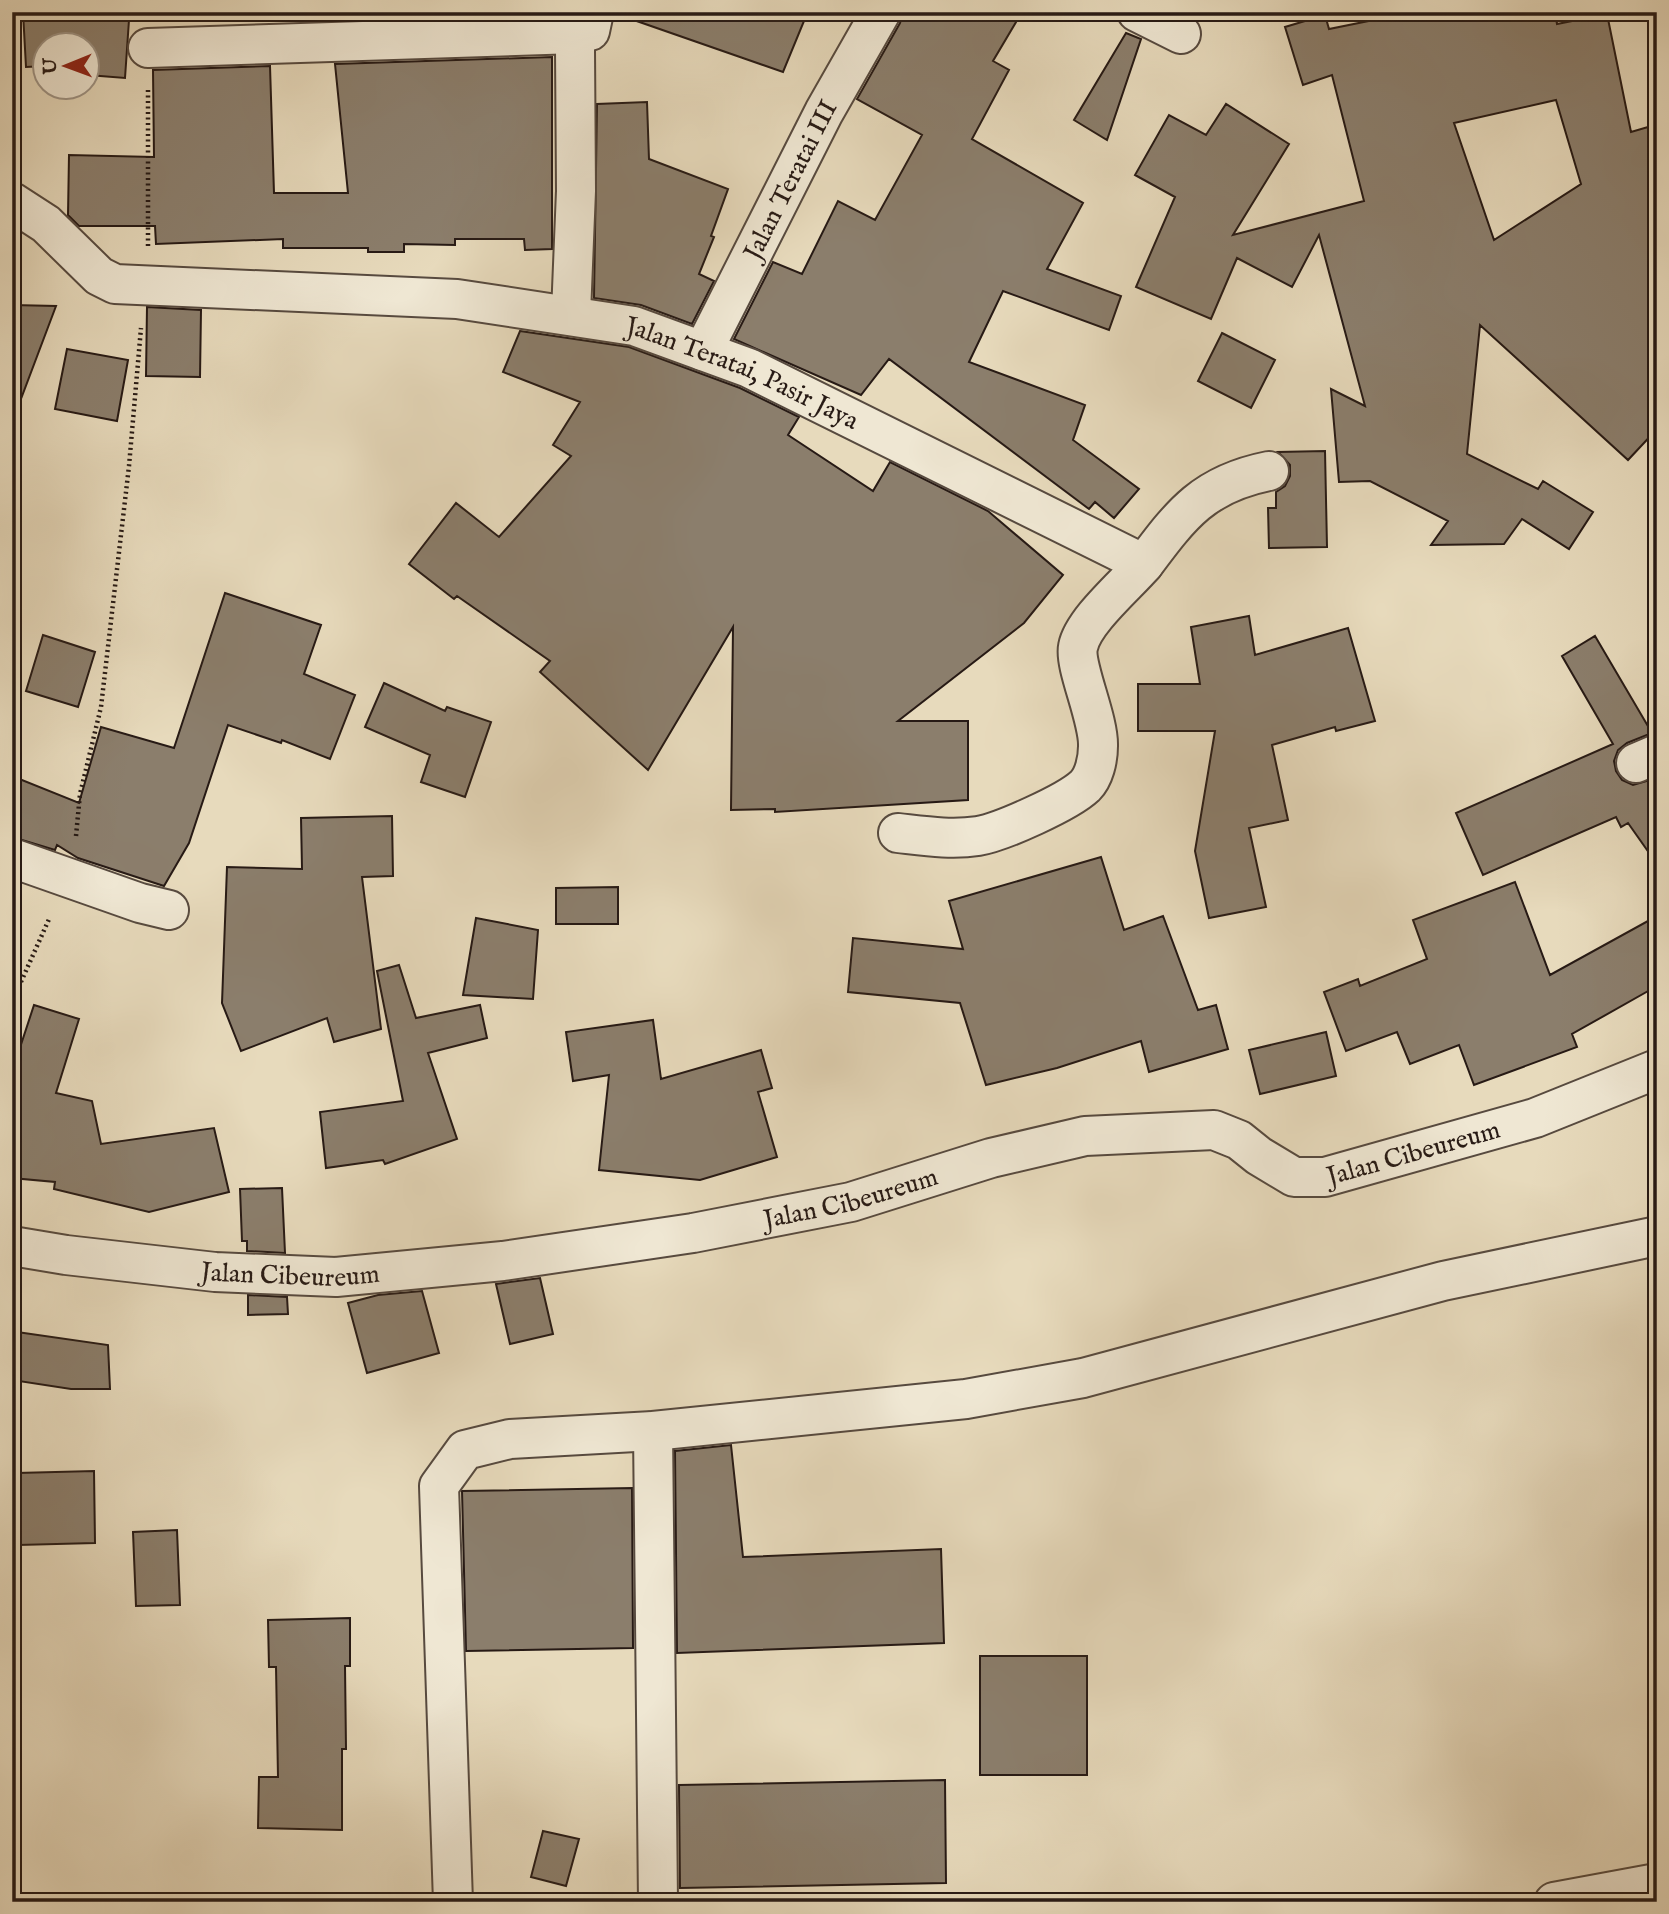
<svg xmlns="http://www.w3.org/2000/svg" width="1669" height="1914" font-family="'IM FELL English',serif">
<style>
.building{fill:#8b7e6c;stroke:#271a15;stroke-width:2;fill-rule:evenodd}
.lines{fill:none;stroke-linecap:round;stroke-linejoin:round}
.minor-casing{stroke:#574a3f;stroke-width:42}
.path{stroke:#271a15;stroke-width:4.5;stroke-dasharray:2 3.5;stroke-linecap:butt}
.minor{stroke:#efe7d3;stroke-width:38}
.labels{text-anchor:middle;stroke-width:5;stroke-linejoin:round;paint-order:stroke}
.street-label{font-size:26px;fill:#271a15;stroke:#efe7d3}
</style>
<rect width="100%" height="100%" fill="#e7dabc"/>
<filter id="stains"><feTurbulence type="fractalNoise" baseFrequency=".00286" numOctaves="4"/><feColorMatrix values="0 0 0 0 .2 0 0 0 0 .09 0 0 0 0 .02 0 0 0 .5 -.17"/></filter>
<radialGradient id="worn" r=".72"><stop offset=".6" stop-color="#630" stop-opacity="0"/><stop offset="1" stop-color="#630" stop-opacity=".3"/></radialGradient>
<path class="building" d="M 23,12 L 61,12 L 129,20 L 125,78 L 88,75 L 88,46 L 46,46 L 46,66 L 26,67 Z
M 473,12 L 551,12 L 551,13 L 473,15 Z
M 629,12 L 782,12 L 804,21 L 783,72 L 628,18 Z
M 903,12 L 1022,12 L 993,61 L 1009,70 L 972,139 L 1083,203 L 1047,269 L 1121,296 L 1109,330 L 1003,291 L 969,362 L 1085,405 L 1073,440 L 1139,489 L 1114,518 L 1095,502 L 1089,509 L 889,359 L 861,395 L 734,339 L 773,262 L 802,274 L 838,201 L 875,220 L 922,135 L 857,99 L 900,23 Z
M 1413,12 L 1555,12 L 1557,24 L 1607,14 L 1631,132 L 1648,127 L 1657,159 L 1657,429 L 1628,460 L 1480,325 L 1467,454 L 1538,489 L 1543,481 L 1593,512 L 1569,549 L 1522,519 L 1504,544 L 1431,545 L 1448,521 L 1370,481 L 1339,482 L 1331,389 L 1365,406 L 1319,235 L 1292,287 L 1237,258 L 1211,319 L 1136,287 L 1175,197 L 1135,175 L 1169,115 L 1206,135 L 1226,104 L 1289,144 L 1233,235 L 1364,201 L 1332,75 L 1303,85 L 1285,27 L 1325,15 L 1329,29 ZM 1556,100 L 1581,184 L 1494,240 L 1454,123 Z
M 1126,33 L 1141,39 L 1107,140 L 1074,120 Z
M 552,57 L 552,249 L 525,250 L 524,239 L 455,239 L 455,245 L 404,244 L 404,252 L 368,252 L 368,248 L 283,248 L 283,239 L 156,244 L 155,226 L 79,226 L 68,215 L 69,155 L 154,157 L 153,70 L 270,66 L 274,193 L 348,193 L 335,64 Z
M 647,102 L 649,159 L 728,189 L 711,236 L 714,237 L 699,274 L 714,281 L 692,324 L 641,305 L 594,298 L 597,104 Z
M 12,305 L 56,306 L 16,412 L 12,411 Z
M 147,307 L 201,310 L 200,377 L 146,376 Z
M 520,331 L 629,347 L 740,388 L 799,417 L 788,435 L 873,491 L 890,462 L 988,511 L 1063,575 L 1024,623 L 898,721 L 968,721 L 968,800 L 775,812 L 775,809 L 731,810 L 733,627 L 648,770 L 540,672 L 550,661 L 457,596 L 454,599 L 409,564 L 456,503 L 499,537 L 571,456 L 553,445 L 580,402 L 503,372 Z
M 1222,333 L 1275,360 L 1251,408 L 1198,381 Z
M 67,349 L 128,360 L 117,421 L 55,409 Z
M 1325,451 L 1327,547 L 1269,548 L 1268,508 L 1276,508 L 1276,492 L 1285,486 L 1290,476 L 1290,465 L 1278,452 Z
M 225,593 L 321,625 L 304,674 L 355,695 L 330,759 L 282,740 L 281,743 L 228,725 L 189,843 L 164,886 L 78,858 L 57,845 L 55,850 L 12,837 L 12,776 L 79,803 L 101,727 L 174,748 Z
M 1249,616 L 1255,655 L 1348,628 L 1375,721 L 1336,731 L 1335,727 L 1272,745 L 1288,820 L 1249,828 L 1266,907 L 1209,918 L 1195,851 L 1215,731 L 1138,731 L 1138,684 L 1200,684 L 1191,627 Z
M 43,635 L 95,652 L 78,707 L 26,691 Z
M 1595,636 L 1652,733 L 1627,743 L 1618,750 L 1614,761 L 1616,771 L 1622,780 L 1633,785 L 1657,778 L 1657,864 L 1628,823 L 1621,827 L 1616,817 L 1483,875 L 1456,813 L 1613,744 L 1562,656 Z
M 384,683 L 445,711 L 447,707 L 491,722 L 465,797 L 421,782 L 430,755 L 365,727 Z
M 392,816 L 393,876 L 362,877 L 381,1029 L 334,1042 L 327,1018 L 241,1051 L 222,1003 L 227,867 L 302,869 L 301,818 Z
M 1101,857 L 1124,930 L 1163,916 L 1198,1010 L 1216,1005 L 1228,1049 L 1149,1072 L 1141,1041 L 1057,1068 L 986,1085 L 960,1003 L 848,992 L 853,938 L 963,949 L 949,901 Z
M 1515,882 L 1550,975 L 1657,916 L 1657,986 L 1572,1034 L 1577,1047 L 1474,1085 L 1459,1045 L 1410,1064 L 1397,1032 L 1346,1051 L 1324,992 L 1358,979 L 1360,986 L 1427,959 L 1413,920 Z
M 618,887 L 618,924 L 556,924 L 556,888 Z
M 476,918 L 538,930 L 533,999 L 463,995 Z
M 399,965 L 416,1018 L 480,1005 L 487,1038 L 428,1053 L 457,1139 L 385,1164 L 383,1160 L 326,1168 L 320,1112 L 403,1101 L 377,971 Z
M 34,1005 L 79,1019 L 56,1093 L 92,1101 L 101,1144 L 214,1128 L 229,1192 L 149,1212 L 54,1189 L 55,1182 L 12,1178 L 12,1072 Z
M 653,1020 L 661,1079 L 761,1050 L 772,1088 L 758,1092 L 777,1157 L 700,1180 L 599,1170 L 609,1075 L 573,1081 L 566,1032 Z
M 1326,1032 L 1336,1076 L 1260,1094 L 1249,1050 Z
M 282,1188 L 285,1253 L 247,1251 L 247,1241 L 242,1241 L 240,1189 Z
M 540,1278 L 553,1334 L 510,1344 L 496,1284 Z
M 422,1291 L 439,1353 L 367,1373 L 348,1303 L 378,1295 Z
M 248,1295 L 287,1297 L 288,1314 L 248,1315 Z
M 17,1332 L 108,1345 L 110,1389 L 71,1389 L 12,1380 Z
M 731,1445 L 743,1557 L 941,1549 L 944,1643 L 677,1653 L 675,1451 Z
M 94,1471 L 95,1543 L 18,1545 L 17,1473 Z
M 632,1488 L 633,1648 L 466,1651 L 462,1491 Z
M 177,1530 L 180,1605 L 136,1606 L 133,1532 Z
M 350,1618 L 350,1666 L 345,1666 L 346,1749 L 342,1749 L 342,1830 L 258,1828 L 259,1777 L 278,1777 L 276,1667 L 269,1667 L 268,1620 Z
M 980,1656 L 1087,1656 L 1087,1775 L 980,1775 Z
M 945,1780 L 946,1883 L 680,1888 L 679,1785 Z
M 543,1831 L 579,1839 L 566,1886 L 531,1877 Z"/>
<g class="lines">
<defs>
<g id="minor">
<path d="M 1137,12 L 1181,34"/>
<path d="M 148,48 L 576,34"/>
<path id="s1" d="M 12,202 L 46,224 L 99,276 L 115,284 L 457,299 L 634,326 L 749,368 L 1144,564 C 1182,513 1204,484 1269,471"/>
<path d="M 571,314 L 576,191 L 575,49 L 576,34 L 590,31 L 594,12"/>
<path id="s2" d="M 703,351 L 824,112 L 881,12"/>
<path d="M 1636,763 L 1657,754"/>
<path d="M 898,833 C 925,836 951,840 978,836 C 1002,832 1068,802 1085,786 C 1094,777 1098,760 1098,746 C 1099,719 1074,666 1078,647 C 1083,621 1126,585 1144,564"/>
<path d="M 12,858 L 140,903 L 169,910"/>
<path id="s3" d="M 12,1246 L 66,1255 L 215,1272 L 336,1277 L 503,1261 L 693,1233 L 851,1202 L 991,1158 L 1085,1136 L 1214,1130 L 1239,1140 L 1259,1156 L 1294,1177 L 1325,1177 L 1535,1118 L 1657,1069"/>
<path d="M 653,1431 L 658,1902"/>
<path d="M 453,1902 L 439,1486 L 465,1450 L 510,1439 L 653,1431 L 966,1399 L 1083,1378 L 1443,1281 L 1657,1236"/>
<path d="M 1554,1902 L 1657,1883"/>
</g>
</defs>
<use href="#minor" class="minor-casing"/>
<path class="path" d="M 148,90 L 148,246
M 76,836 L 80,794 L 101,707 L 129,466 L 141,328
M 12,1002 L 50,917"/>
<use href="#minor" class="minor"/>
</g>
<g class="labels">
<g class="street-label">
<text dy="9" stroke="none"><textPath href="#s2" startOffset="192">Jalan Teratai III</textPath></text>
<text dy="9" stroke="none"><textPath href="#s1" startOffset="772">Jalan Teratai, Pasir Jaya</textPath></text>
<text dy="9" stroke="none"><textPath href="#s3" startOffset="1435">Jalan Cibeureum</textPath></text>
<text dy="9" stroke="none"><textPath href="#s3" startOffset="847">Jalan Cibeureum</textPath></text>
<text dy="9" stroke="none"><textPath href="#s3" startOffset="280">Jalan Cibeureum</textPath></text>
</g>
</g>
<rect width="1669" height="1914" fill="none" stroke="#e7dabc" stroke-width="42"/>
<rect x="14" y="14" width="1641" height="1886" fill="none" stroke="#271a15" stroke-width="3.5"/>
<rect x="21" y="21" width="1627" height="1872" fill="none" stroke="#271a15" stroke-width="2"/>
<g transform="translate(66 66) rotate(269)"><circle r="33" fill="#efe7d3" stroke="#9f9587" stroke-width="2"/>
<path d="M0-5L12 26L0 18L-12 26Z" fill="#8f2418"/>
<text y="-10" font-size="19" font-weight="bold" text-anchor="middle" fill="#271a15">U</text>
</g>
<rect width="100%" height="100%" filter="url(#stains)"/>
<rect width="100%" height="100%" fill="url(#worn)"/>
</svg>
